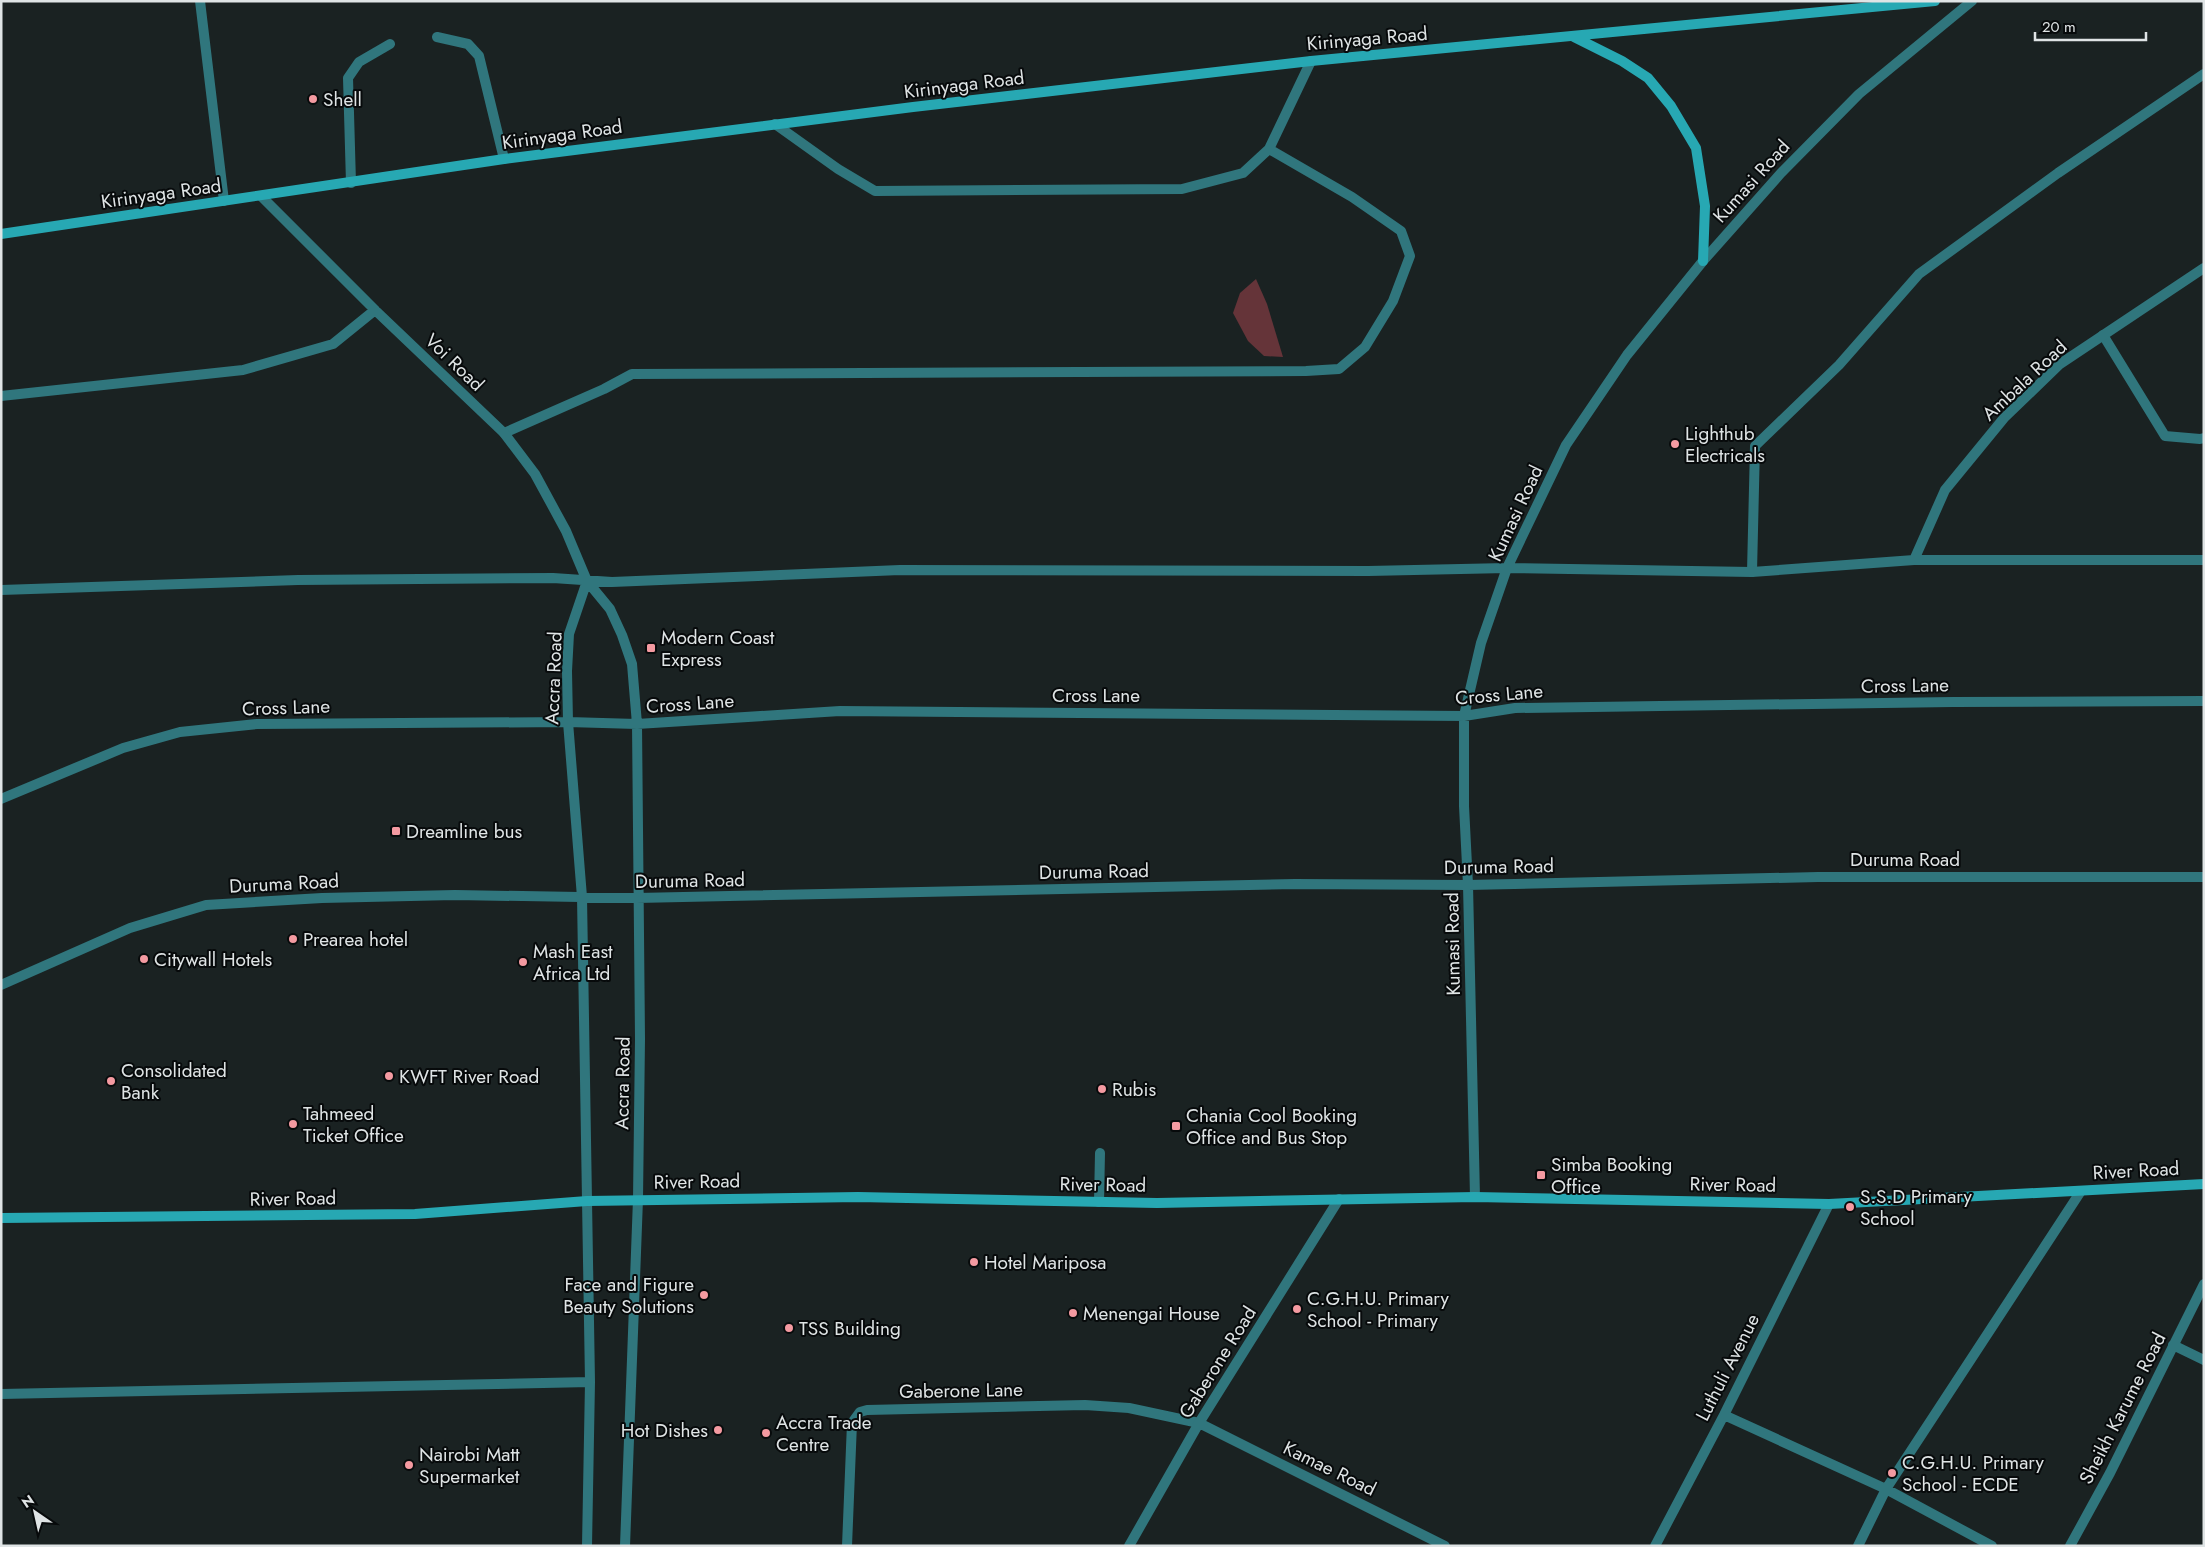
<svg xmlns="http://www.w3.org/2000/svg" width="2205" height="1547" font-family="Jost,sans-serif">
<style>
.green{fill:#653439}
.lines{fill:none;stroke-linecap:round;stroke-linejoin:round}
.lane{stroke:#30767d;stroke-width:10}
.street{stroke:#30767d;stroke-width:10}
.secondary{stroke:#27a8b3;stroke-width:10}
.poi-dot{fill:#f49aa1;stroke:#070a0b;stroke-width:2}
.labels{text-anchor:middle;stroke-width:4;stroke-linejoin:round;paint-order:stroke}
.street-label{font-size:19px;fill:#dfe4e5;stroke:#070a0b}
.poi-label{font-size:19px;fill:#dfe4e5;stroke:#070a0b;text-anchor:start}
</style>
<rect width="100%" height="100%" fill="#1a2222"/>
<path class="green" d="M 1256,279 L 1267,304 L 1283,357 L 1264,356 L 1248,341 L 1233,313 L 1240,293 Z"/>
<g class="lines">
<path class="lane" d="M 437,37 L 468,44 L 479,56 L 504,159
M 775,124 L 838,169 L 875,191 L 1182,189 L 1243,173 L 1269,149 L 1311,61
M 351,183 L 348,78 L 359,62 L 390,44
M 2103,335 L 2165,436 L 2200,439 L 2204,438
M 504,433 L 604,389 L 632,374 L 1306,371 L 1339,369 L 1365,347 L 1393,301 L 1410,256 L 1401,231 L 1352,197 L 1269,149
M 1752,572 L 1755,446 L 1839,365 L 1919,274 L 2058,173 L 2204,74
M 1099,1202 L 1100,1153
M 847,1546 L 852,1423 L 860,1412 L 867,1410 L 1085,1405 L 1129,1408 L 1199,1423"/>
<path class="street" d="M 200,1 L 224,201
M 261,196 L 375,310 L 504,433 L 535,474 L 566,531 L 587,581 L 610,609 L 622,635 L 632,664 L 637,724 L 640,1039 L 638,1199 L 625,1546
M 1,396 L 243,370 L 333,344 L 375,310
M 1914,560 L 1945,490 L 2004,418 L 2060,364 L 2204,268
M 1,590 L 298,580 L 553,578 L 612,582 L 900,570 L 1368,571 L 1507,568 L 1752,572 L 1914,560 L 2204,560
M 1,799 L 123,748 L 180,732 L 257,724 L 568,722 L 637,724 L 840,711 L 1464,716 L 1515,708 L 1953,702 L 2204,701
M 1,985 L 130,928 L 206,905 L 322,898 L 455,895 L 637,898 L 1295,884 L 1468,885 L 1818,877 L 2204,877
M 1475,1197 L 1468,885 L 1464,806 L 1464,716 L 1481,643 L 1507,568 L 1566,445 L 1627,355 L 1703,261 L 1781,173 L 1859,94 L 1972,1
M 2173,1345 L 2204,1360
M 1,1394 L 590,1382
M 1724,1415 L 1886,1489 L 1992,1546
M 1199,1423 L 1445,1546
M 587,1546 L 590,1382 L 582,897 L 568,722 L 567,671 L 569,634 L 587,581
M 1129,1546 L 1199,1423 L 1339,1199
M 1655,1546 L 1724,1415 L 1829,1204
M 1858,1546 L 1886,1489 L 2081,1191
M 2070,1546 L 2110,1473 L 2204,1284"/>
<path class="secondary" d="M 1574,37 L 1622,61 L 1648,78 L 1671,106 L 1696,148 L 1705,206 L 1703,261
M 1,234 L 504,159 L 913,107 L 1311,61 L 1935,1
M 1,1218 L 415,1214 L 587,1201 L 858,1197 L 1157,1203 L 1475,1197 L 1829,1204 L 2204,1184"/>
</g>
<g class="poi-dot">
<circle cx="313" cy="99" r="5"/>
<circle cx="1675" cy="444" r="5"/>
<rect x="646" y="643" width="10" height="10" rx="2.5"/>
<rect x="391" y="826" width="10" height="10" rx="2.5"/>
<circle cx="293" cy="939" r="5"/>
<circle cx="144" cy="959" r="5"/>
<circle cx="523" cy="962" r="5"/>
<circle cx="389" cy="1076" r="5"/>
<circle cx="111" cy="1081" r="5"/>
<circle cx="1102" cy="1089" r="5"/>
<circle cx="293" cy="1124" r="5"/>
<rect x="1171" y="1121" width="10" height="10" rx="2.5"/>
<rect x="1536" y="1170" width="10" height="10" rx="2.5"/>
<circle cx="1850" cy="1207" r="5"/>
<circle cx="974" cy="1262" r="5"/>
<circle cx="704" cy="1295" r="5"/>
<circle cx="1297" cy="1309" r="5"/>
<circle cx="1073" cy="1313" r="5"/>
<circle cx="789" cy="1328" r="5"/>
<circle cx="718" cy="1430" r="5"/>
<circle cx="766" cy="1433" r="5"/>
<circle cx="409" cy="1465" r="5"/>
<circle cx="1892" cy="1473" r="5"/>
</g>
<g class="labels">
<g class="street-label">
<text transform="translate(1367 38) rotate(-5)" y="7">Kirinyaga Road</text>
<text transform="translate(964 84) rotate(-7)" y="7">Kirinyaga Road</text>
<text transform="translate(562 134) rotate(-8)" y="7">Kirinyaga Road</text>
<text transform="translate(1751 181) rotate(-48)" y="7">Kumasi Road</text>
<text transform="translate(161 193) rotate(-8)" y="7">Kirinyaga Road</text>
<text transform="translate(455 362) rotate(44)" y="7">Voi Road</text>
<text transform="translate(2024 380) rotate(-43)" y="7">Ambala Road</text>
<text transform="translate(1515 513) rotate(-65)" y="7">Kumasi Road</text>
<text transform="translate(553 678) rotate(-88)" y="7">Accra Road</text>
<text transform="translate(1905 685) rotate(-1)" y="7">Cross Lane</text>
<text transform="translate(1499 694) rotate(-5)" y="7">Cross Lane</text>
<text x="1096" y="702">Cross Lane</text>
<text transform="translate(690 703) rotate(-4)" y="7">Cross Lane</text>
<text transform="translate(286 707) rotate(-2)" y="7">Cross Lane</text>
<text x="1905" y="866">Duruma Road</text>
<text transform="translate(1499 866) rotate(-1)" y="7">Duruma Road</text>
<text transform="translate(1094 871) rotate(-1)" y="7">Duruma Road</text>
<text transform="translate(690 880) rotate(-1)" y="7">Duruma Road</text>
<text transform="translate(284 883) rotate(-3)" y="7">Duruma Road</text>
<text transform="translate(1452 944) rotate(-91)" y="7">Kumasi Road</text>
<text transform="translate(622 1083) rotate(-89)" y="7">Accra Road</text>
<text transform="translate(2136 1170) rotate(-3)" y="7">River Road</text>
<text transform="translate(697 1181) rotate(-1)" y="7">River Road</text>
<text transform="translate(1103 1184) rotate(1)" y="7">River Road</text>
<text transform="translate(1733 1184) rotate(1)" y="7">River Road</text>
<text transform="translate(293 1198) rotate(-1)" y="7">River Road</text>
<text transform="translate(1217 1362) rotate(-58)" y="7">Gaberone Road</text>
<text transform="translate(1727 1367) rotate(-63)" y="7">Luthuli Avenue</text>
<text transform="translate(961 1390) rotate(-1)" y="7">Gaberone Lane</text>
<text transform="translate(2122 1408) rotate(-63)" y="7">Sheikh Karume Road</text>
<text transform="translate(1330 1468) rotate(26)" y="7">Kamae Road</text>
</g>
<g class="poi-label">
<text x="323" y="106">Shell</text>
<text x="1685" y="440">Lighthub<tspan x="1685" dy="22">Electricals</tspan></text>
<text x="661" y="644">Modern Coast<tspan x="661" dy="22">Express</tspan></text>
<text x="406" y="838">Dreamline bus</text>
<text x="303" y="946">Prearea hotel</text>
<text x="533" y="958">Mash East<tspan x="533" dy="22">Africa Ltd</tspan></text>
<text x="154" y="966">Citywall Hotels</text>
<text x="121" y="1077">Consolidated<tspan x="121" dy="22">Bank</tspan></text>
<text x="399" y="1083">KWFT River Road</text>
<text x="1112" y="1096">Rubis</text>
<text x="303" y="1120">Tahmeed<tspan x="303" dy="22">Ticket Office</tspan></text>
<text x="1186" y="1122">Chania Cool Booking<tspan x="1186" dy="22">Office and Bus Stop</tspan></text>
<text x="1551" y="1171">Simba Booking<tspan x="1551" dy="22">Office</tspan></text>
<text x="1860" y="1203">S.S.D Primary<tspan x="1860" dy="22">School</tspan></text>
<text x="984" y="1269">Hotel Mariposa</text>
<text x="694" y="1291" text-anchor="end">Face and Figure<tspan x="694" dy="22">Beauty Solutions</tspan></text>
<text x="1307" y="1305">C.G.H.U. Primary<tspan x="1307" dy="22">School - Primary</tspan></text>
<text x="1083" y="1320">Menengai House</text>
<text x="799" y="1335">TSS Building</text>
<text x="776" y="1429">Accra Trade<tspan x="776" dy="22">Centre</tspan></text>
<text x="708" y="1437" text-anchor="end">Hot Dishes</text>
<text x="419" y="1461">Nairobi Matt<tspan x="419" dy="22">Supermarket</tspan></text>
<text x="1902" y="1469">C.G.H.U. Primary<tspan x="1902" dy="22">School - ECDE</tspan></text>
</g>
</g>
<rect width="2205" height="1547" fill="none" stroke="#dfe4e5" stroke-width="5"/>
<g transform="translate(35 1512) rotate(326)" stroke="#070a0b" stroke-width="4" paint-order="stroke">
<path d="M0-4L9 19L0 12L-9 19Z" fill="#dfe4e5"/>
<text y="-8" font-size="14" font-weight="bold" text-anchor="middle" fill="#dfe4e5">N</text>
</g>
<path d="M2035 32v8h111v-8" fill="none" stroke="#dfe4e5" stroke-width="2.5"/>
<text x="2042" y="32" font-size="15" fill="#dfe4e5" stroke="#070a0b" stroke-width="4" paint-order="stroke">20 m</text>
</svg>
